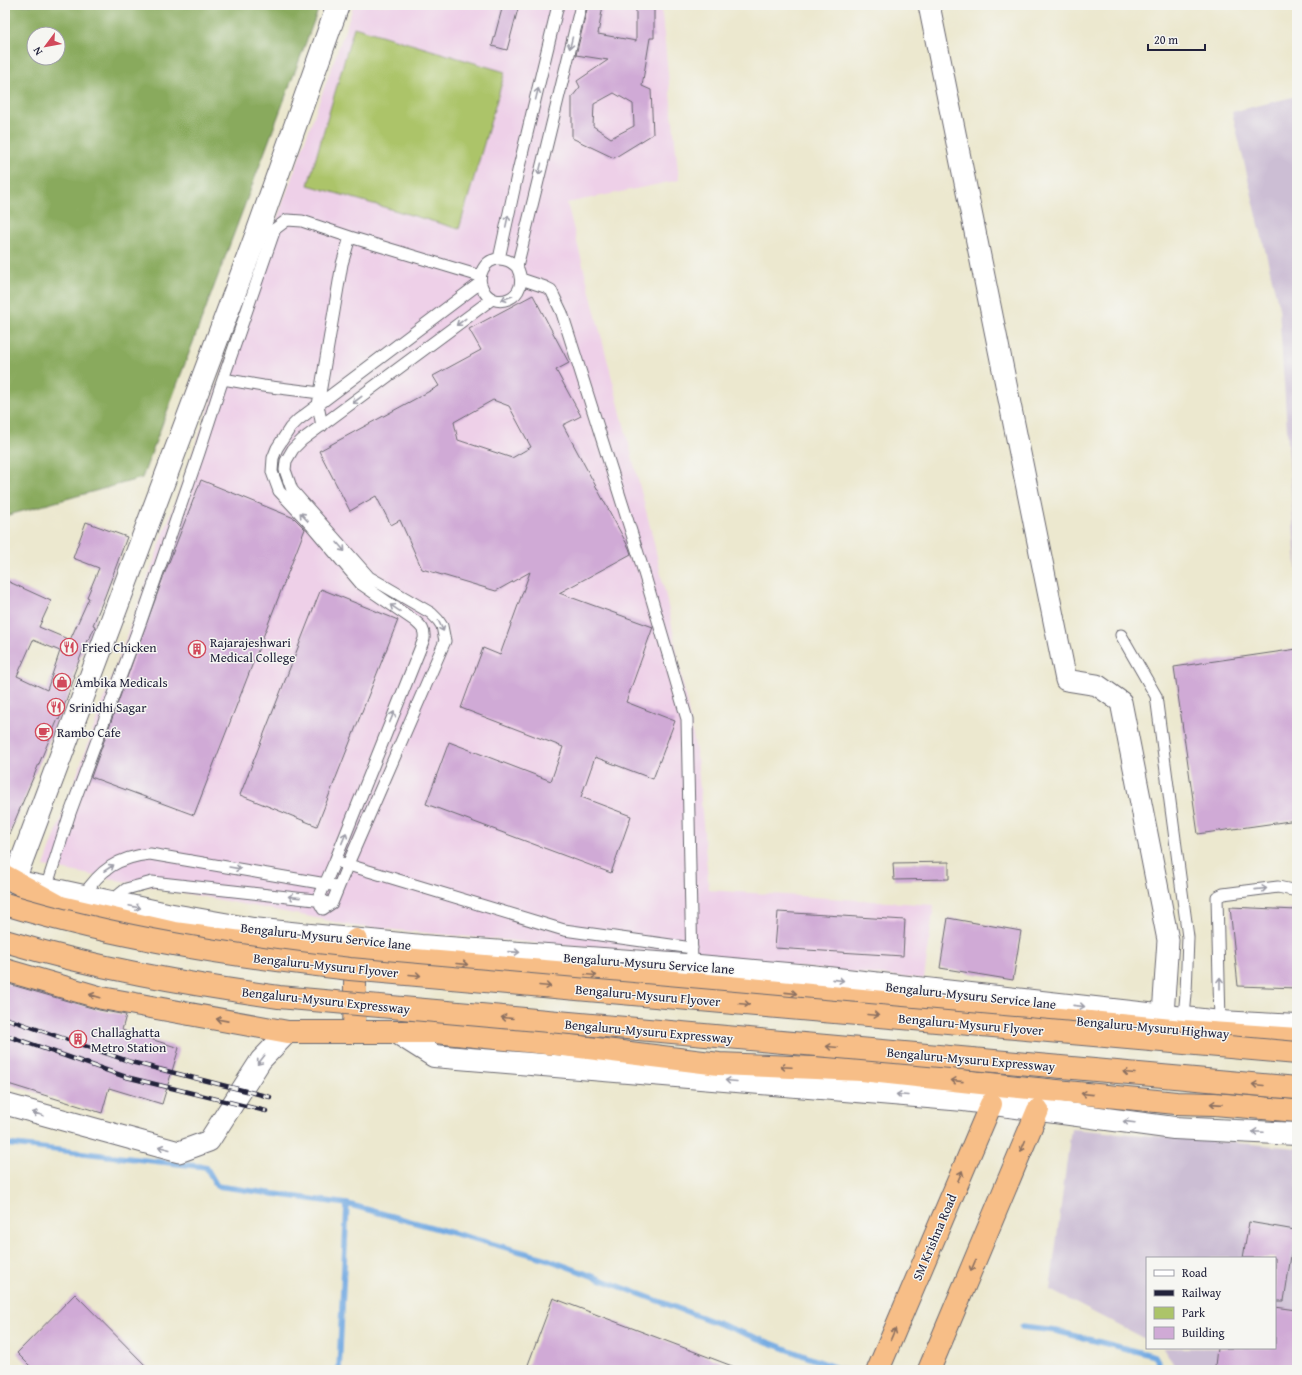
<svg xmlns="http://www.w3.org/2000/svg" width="1302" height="1375" font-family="'Gentium Book Plus',serif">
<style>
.built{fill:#eed0e8}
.industrial{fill:#ccbed4}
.green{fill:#acc469;stroke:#677352}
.forest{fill:#89aa5d;stroke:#56664c;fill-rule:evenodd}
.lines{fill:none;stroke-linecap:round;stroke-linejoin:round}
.stream{stroke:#73aae2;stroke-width:5.5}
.building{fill:#d0aad6;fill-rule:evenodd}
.service-casing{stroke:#69676f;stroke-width:13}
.minor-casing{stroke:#69676f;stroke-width:23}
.tertiary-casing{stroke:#69676f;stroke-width:24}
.trunk-casing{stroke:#69676f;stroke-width:24}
.service{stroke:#fff;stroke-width:11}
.minor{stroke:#fff;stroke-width:21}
.tertiary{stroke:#fff;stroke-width:22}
.trunk{stroke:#f7be87;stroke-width:22}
.rail-casing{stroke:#22223b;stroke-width:4.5}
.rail{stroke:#f6f6f2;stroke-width:3;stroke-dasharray:9;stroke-linecap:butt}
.trunk-bridge-casing{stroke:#69676f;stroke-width:24;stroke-linecap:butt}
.trunk-bridge{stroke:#f7be87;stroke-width:22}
.oneway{stroke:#9c9ca7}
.oneway2{stroke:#8c7061}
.labels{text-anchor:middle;stroke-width:3;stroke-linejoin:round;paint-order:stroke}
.poi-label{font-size:13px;fill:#22223b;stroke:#f6f6f2;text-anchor:start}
.street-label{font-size:13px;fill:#22223b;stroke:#f6f6f2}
</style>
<rect width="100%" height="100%" fill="#f6f6f2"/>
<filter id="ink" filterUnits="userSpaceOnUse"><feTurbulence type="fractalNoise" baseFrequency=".025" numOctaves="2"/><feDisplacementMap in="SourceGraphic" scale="8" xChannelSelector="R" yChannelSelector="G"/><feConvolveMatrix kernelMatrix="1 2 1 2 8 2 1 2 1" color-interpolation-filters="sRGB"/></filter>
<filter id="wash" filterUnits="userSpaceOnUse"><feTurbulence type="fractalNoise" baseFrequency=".012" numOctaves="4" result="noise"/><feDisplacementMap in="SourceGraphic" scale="16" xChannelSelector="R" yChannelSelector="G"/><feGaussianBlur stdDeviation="0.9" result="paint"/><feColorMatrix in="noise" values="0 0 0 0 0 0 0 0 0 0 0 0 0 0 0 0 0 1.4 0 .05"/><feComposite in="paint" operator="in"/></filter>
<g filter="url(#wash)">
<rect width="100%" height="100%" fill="#ece8cf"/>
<path class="built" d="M 354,5 L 661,5 L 679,180 L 567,203 L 651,530 L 668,606 L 697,756 L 709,890 L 934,905 L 924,979 L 352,926 L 321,919 L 44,866 Z"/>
<path class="industrial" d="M 1297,96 L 1297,581 L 1279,308 L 1232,112 Z
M 1071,1129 L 1297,1148 L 1297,1370 L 1177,1370 L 1165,1350 L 1162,1348 L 1275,1348 L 1275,1258 L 1147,1258 L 1147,1340 L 1050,1290 Z"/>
<path class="green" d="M 354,27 L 505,72 L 459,229 L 308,185 Z"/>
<path class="forest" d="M 5,5 L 320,5 L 142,478 L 5,516 ZM 34,34 L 58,34 L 58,58 L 34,58 Z"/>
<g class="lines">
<path class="stream" d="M 5,1144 L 206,1167 L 217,1186 L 347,1204
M 1022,1327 L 1056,1331 L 1155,1356 L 1163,1370
M 339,1370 L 347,1204 L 544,1258 L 842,1370"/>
</g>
<g id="blocks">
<path class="building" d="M 503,5 L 519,5 L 507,50 L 492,46 Z
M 588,5 L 603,5 L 598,34 L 636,41 L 636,5 L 654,5 L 654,38 L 650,38 L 642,86 L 651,90 L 653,134 L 614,158 L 572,138 L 572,97 L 580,87 L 577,81 L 608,60 L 576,55 ZM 614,93 L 633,104 L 634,126 L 611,138 L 593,126 L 594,104 Z
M 533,295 L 569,363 L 556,370 L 581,416 L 563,425 L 629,548 L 631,554 L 559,593 L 653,627 L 626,702 L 675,721 L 653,779 L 595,757 L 581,797 L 631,816 L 611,873 L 426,804 L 449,742 L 551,781 L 563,747 L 461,708 L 483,648 L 500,655 L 530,572 L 496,591 L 422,569 L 400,520 L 391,525 L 376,496 L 350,511 L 319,451 L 439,386 L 433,376 L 481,350 L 469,329 ZM 493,400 L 509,406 L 531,447 L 512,458 L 458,440 L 454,422 Z
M 201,480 L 294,518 L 305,529 L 194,815 L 91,777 L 164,575 Z
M 86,522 L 127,537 L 105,596 L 93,625 L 95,626 L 89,640 L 87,640 L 73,676 L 75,676 L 59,720 L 58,719 L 5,844 L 5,580 L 51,601 L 39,627 L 70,640 L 89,598 L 87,597 L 99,568 L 73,558 ZM 33,640 L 60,651 L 47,690 L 17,676 Z
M 321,589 L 398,620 L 317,826 L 240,795 Z
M 1297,649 L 1297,820 L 1198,834 L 1174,667 Z
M 949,862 L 949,879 L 894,880 L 893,863 Z
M 1230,907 L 1297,910 L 1297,988 L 1238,986 Z
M 778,912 L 905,920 L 903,956 L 775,948 Z
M 948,918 L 1021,931 L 1013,980 L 940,968 Z
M 5,983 L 99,1010 L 126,1015 L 122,1030 L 179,1048 L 162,1104 L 109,1088 L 102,1113 L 5,1083 Z
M 1249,1222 L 1295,1230 L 1284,1301 L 1275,1301 L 1275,1258 L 1243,1258 Z
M 75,1294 L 150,1370 L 34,1370 L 17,1353 Z
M 553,1298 L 740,1369 L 740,1370 L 526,1370 Z
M 1275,1307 L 1297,1310 L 1297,1370 L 1240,1370 L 1215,1366 L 1217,1348 L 1275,1348 Z"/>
</g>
</g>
<g filter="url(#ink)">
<use href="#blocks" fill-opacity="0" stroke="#69676f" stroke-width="1"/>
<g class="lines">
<defs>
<path id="service" d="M 499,259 L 518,171 L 558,5
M 517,267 C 507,257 491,255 483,269 C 480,275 479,281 482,287 C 491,313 533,299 517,267 L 581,5
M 521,279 L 545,287 L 551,290 L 562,313 L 642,566 L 687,719 L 692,966
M 480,283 L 298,420 L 290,428 L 277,448 L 273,458 L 272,472 L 279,491 L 311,525 L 361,584 L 415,621 C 422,627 425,630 424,639 L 335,861 L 318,900 L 323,909 L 332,903 L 348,864 L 445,641 L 442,626 L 438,620 L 431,613 L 369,577 L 292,490 L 285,470 L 286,461 L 293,449 L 302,440 L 492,299
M 223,379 L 263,386 L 320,393
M 322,426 L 318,405 L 342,264 L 350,237 L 480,276
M 1121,635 L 1156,696 L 1188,937 L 1186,994 L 1184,1017
M 342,863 L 564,930 L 692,948
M 46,888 L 70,813 L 141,621 L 199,453 L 220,388 L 275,229 L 287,220 L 302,221 L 350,237
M 83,896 C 100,870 118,857 150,854 L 332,885
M 110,902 L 126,889 L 152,882 L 324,901
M 1220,1022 L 1217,897 L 1223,894 L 1278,887 L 1297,891"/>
<path id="minor" d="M 929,5 L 1066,680 L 1097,685 L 1121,702 L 1168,940 L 1163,1015
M 5,1104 L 179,1152 L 209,1141 L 261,1060 L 288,1032"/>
<path id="tertiary" d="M 338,5 L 257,233 L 14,881 L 167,914 L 253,929 L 300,934 L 421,946 L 699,966 L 810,976 L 1220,1022 L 1297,1026
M 396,1032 L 434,1056 L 964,1100 L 1174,1128 L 1297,1134"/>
<path id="trunk" d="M 5,876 L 61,907 L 174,933 L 310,951 L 698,984 L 1182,1031 L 1297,1039
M 5,970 L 102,998 L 288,1032 L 435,1032 L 556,1044 L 719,1064 L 862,1070 L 999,1085 L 1176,1103 L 1214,1104 L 1297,1111
M 354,1032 L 356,940
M 878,1370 L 991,1104
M 929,1370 L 1038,1110"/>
</defs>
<use href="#service" class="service-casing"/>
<use href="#minor" class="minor-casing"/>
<use href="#tertiary" class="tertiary-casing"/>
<use href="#trunk" class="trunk-casing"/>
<use href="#service" class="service"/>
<use href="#minor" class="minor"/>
<use href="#tertiary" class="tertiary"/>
<use href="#trunk" class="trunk"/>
<defs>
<path id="rail" d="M 5,1018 L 131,1062 L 270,1097
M 5,1035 L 126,1077 L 266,1111"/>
</defs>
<use href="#rail" class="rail-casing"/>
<use href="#rail" class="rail"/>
<defs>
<path id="trunk-bridge" d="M 5,904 C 117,938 233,956 350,969 L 1297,1053
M 5,941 C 95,968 187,984 279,997 L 1297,1088"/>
</defs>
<use href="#trunk-bridge" class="trunk-bridge-casing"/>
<use href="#trunk-bridge" class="trunk-bridge"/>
</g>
<defs><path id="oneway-shaft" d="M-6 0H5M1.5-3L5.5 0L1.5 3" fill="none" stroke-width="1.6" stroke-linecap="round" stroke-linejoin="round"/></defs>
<g class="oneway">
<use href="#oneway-shaft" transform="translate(571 43) rotate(104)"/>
<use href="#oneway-shaft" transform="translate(537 94) rotate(-76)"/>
<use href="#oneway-shaft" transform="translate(540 169) rotate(104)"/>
<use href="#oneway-shaft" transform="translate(507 221) rotate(-78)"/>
<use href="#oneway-shaft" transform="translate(507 298) rotate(160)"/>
<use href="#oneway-shaft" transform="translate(461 322) rotate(143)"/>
<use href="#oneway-shaft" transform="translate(357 400) rotate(143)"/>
<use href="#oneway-shaft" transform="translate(304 517) rotate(-133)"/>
<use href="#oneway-shaft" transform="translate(341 547) rotate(49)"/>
<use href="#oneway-shaft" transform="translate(395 608) rotate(-146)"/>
<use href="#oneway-shaft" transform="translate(441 626) rotate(64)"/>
<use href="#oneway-shaft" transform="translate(392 717) rotate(-68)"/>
<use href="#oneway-shaft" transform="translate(344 838) rotate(-68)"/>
<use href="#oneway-shaft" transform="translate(109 868) rotate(-33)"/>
<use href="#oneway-shaft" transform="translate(235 868) rotate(10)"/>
<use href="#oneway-shaft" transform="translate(1261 889) rotate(-6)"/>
<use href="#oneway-shaft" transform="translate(294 897) rotate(-174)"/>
<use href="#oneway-shaft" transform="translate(135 907) rotate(12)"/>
<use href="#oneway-shaft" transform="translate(514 952) rotate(4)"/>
<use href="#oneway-shaft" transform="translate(838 980) rotate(6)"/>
<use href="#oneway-shaft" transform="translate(1220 983) rotate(-90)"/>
<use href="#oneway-shaft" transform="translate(1079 1006) rotate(6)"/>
<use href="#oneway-shaft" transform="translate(261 1060) rotate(129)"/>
<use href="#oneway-shaft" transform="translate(731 1081) rotate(-175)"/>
<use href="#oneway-shaft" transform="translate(902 1095) rotate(-175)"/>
<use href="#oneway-shaft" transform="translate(38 1114) rotate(-164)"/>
<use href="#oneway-shaft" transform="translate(1129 1122) rotate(-173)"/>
<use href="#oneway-shaft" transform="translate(1258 1132) rotate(-177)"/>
<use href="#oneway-shaft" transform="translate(164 1148) rotate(-165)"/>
</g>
<g class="oneway2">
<use href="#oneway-shaft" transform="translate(462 964) rotate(5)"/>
<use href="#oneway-shaft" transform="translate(415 975) rotate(5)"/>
<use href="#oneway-shaft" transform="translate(591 975) rotate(5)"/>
<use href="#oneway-shaft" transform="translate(545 986) rotate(5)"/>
<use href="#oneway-shaft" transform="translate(791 993) rotate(6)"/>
<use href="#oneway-shaft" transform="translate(95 996) rotate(-164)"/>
<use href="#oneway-shaft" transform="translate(744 1004) rotate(5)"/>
<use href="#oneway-shaft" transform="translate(873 1015) rotate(5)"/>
<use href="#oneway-shaft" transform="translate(507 1018) rotate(-175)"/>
<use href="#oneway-shaft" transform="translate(222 1020) rotate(-169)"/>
<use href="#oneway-shaft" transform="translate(832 1047) rotate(-175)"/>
<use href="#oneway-shaft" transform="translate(786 1067) rotate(-177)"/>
<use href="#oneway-shaft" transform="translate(1129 1073) rotate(-175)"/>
<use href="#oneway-shaft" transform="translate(957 1081) rotate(-174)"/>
<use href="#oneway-shaft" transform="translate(1258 1085) rotate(-175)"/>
<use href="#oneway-shaft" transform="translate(1087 1094) rotate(-174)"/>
<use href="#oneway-shaft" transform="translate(1216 1104) rotate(-176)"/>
<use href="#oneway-shaft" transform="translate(1023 1146) rotate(113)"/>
<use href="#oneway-shaft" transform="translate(960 1176) rotate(-67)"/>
<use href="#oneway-shaft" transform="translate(973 1266) rotate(113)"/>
<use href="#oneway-shaft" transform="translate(893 1334) rotate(-67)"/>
</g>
</g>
<defs>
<symbol id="restaurant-ring" viewBox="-11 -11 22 22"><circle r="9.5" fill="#f6f6f2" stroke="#d1495b" stroke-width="1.5"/><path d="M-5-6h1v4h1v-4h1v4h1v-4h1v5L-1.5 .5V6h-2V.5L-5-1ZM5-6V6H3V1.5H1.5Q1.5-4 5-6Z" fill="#d1495b"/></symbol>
<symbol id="building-ring" viewBox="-11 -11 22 22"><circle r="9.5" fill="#f6f6f2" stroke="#d1495b" stroke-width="1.5"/><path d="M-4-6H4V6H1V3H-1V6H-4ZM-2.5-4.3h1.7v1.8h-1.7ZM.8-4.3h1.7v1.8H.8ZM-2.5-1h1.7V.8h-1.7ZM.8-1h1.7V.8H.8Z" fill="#d1495b"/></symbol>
<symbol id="shop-ring" viewBox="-11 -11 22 22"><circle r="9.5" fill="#f6f6f2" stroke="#d1495b" stroke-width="1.5"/><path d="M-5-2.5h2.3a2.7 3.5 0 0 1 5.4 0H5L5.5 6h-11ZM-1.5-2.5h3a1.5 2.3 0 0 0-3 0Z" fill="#d1495b"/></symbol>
<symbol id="cafe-ring" viewBox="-11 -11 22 22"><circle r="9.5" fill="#f6f6f2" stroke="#d1495b" stroke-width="1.5"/><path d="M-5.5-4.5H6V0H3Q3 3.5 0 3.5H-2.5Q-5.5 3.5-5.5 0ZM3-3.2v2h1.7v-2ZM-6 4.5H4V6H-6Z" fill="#d1495b"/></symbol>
</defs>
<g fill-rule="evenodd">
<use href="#restaurant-ring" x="59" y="637" width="20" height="20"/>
<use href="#building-ring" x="187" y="639" width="20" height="20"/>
<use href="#shop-ring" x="52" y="672" width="20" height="20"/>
<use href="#restaurant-ring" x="46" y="697" width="20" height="20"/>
<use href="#cafe-ring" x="34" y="722" width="20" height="20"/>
<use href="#building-ring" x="68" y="1029" width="20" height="20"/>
</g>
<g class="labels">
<g class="poi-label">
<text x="210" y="647">Rajarajeshwari<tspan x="210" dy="15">Medical College</tspan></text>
<text x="82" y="652">Fried Chicken</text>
<text x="75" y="687">Ambika Medicals</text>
<text x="69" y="712">Srinidhi Sagar</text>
<text x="57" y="737">Rambo Cafe</text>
<text x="91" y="1037">Challaghatta<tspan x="91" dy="15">Metro Station</tspan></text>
</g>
<g class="street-label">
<text transform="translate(326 936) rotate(6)" y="5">Bengaluru-Mysuru Service lane</text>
<text transform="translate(649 963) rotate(4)" y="5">Bengaluru-Mysuru Service lane</text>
<text transform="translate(326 965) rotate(6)" y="5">Bengaluru-Mysuru Flyover</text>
<text transform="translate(648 995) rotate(5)" y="5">Bengaluru-Mysuru Flyover</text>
<text transform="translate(971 995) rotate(6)" y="5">Bengaluru-Mysuru Service lane</text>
<text transform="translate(326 1000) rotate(6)" y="5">Bengaluru-Mysuru Expressway</text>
<text transform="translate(971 1024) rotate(5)" y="5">Bengaluru-Mysuru Flyover</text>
<text transform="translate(1153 1027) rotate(5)" y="5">Bengaluru-Mysuru Highway</text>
<text transform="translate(649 1031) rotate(5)" y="5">Bengaluru-Mysuru Expressway</text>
<text transform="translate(971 1059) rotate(5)" y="5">Bengaluru-Mysuru Expressway</text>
<text transform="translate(934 1237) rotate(-67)" y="5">SM Krishna Road</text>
</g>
</g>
<rect width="1302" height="1375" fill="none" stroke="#f6f6f2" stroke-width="20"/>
<rect x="1146" y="1257" width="130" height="92" fill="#f6f6f2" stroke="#a1a1a9"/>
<rect x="1154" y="1270" width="20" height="6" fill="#ffffff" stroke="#a1a1a9"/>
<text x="1182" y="1277" font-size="12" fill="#22223b">Road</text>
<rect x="1154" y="1290" width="20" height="6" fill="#22223b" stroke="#a1a1a9"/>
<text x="1182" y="1297" font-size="12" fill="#22223b">Railway</text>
<rect x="1154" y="1307" width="20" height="12" fill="#acc469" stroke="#a1a1a9"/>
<text x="1182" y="1317" font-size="12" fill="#22223b">Park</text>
<rect x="1154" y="1327" width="20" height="12" fill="#d0aad6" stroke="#a1a1a9"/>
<text x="1182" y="1337" font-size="12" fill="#22223b">Building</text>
<g transform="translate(46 46) rotate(238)"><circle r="19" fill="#f6f6f2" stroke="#a1a1a9"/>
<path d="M0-3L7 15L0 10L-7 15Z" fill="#d1495b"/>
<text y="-6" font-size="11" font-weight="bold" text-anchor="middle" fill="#22223b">N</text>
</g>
<path d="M1148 44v6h57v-6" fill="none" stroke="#22223b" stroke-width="2"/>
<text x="1154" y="44" font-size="12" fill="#22223b" stroke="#f6f6f2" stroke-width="3" paint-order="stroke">20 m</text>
</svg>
